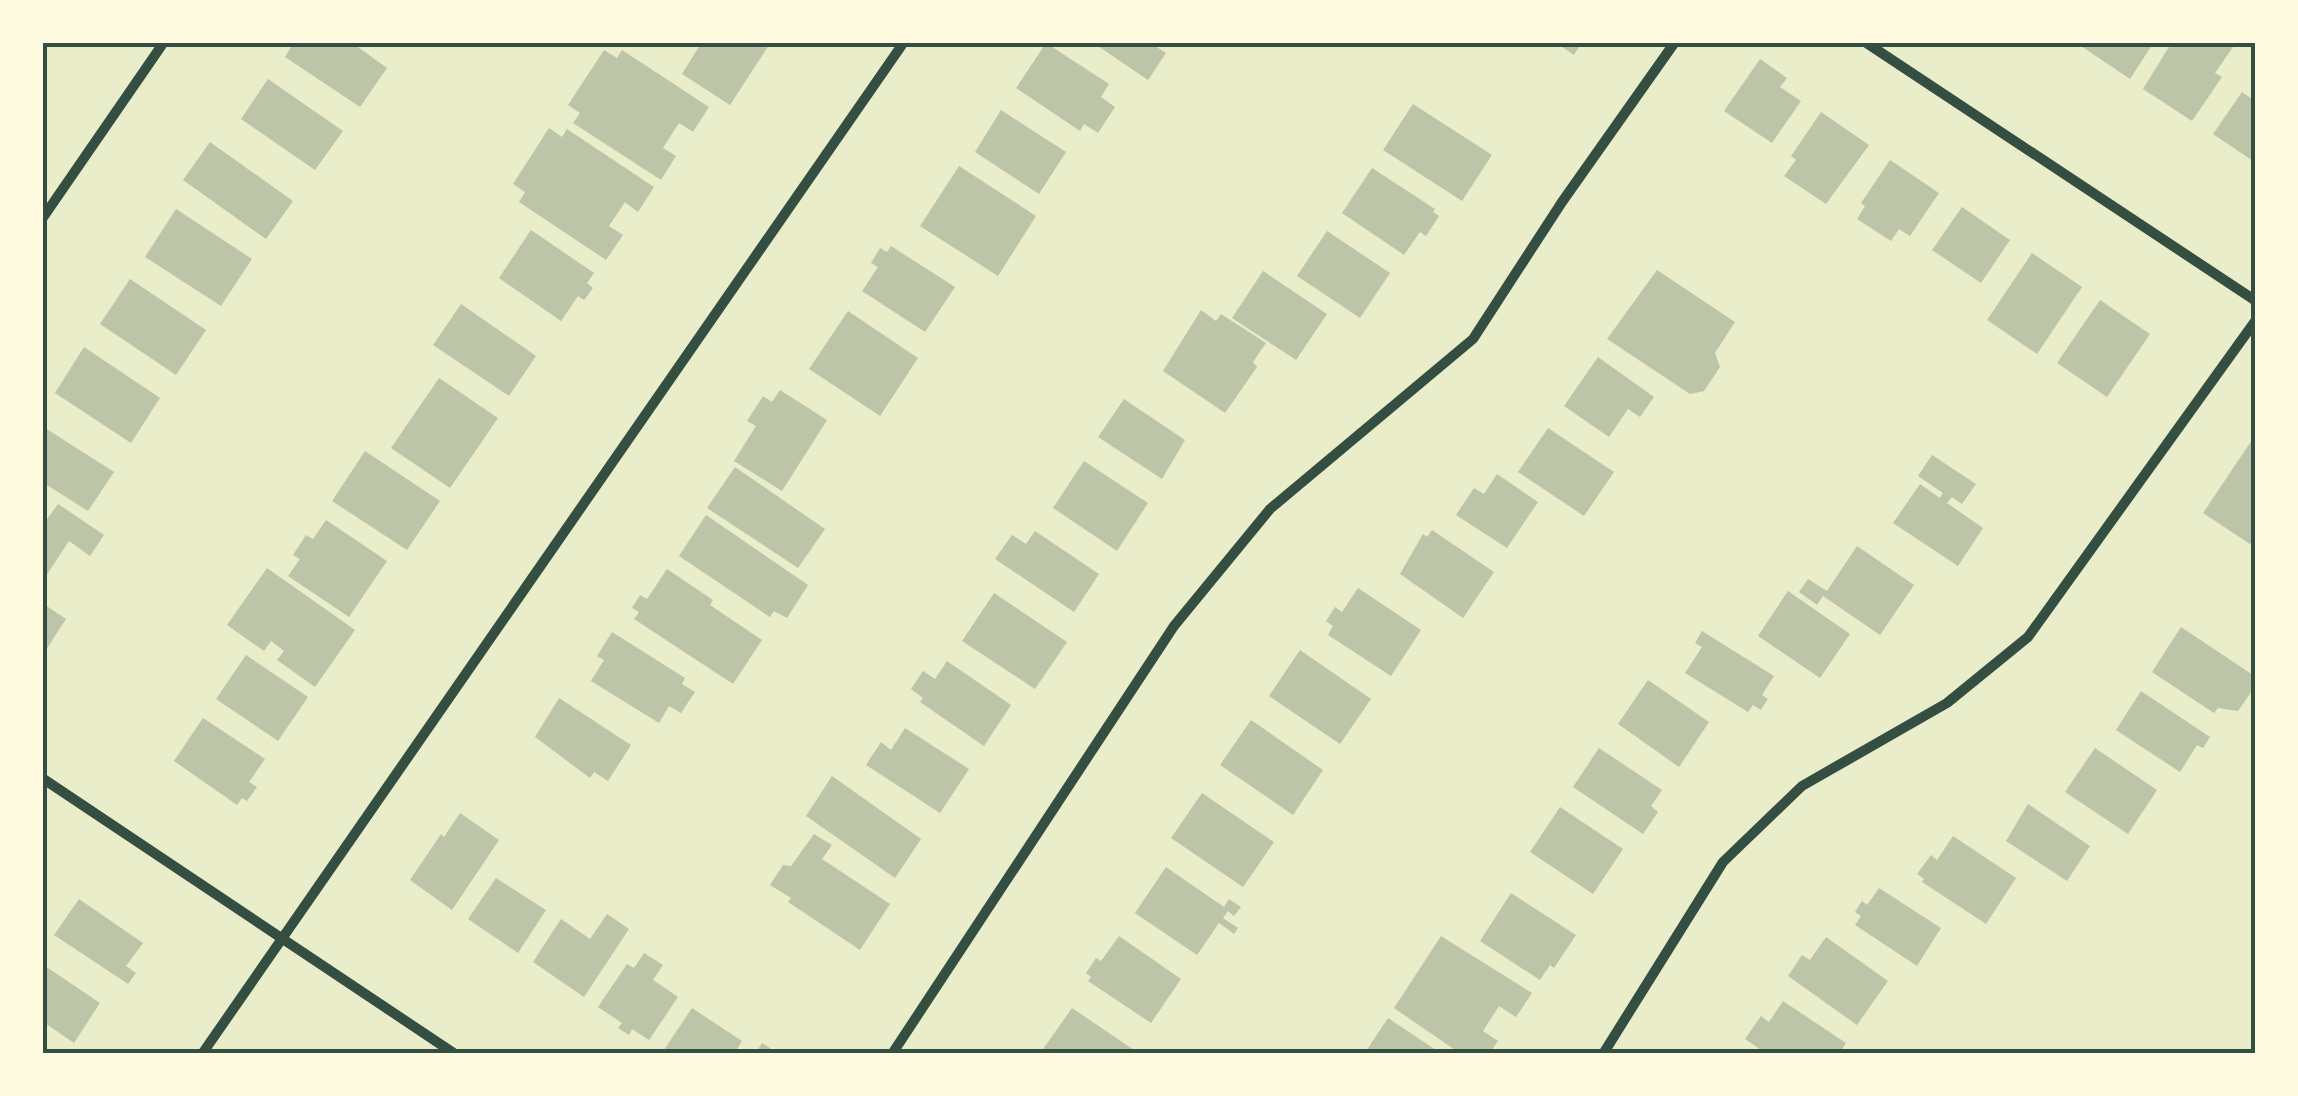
<svg xmlns="http://www.w3.org/2000/svg" width="2298" height="1096" font-family="'Sofia Sans Condensed',sans-serif">
<style>
.building{fill:#bcc5a7}
.lines{fill:none;stroke-linecap:round;stroke-linejoin:round}
.minor{stroke:#344e41;stroke-width:10}
.neatline{fill:none;stroke:#344e41;stroke-width:4}
</style>
<rect width="100%" height="100%" fill="#e9edc9"/>
<path class="building" d="M 294,42 L 351,42 L 387,68 L 360,107 L 285,57 Z
M 702,42 L 771,42 L 730,105 L 682,74 Z
M 1092,42 L 1149,42 L 1166,53 L 1148,80 Z
M 1555,42 L 1582,42 L 1574,55 Z
M 2075,42 L 2154,42 L 2130,79 Z
M 2172,42 L 2226,42 L 2233,47 L 2215,73 L 2222,77 L 2192,121 L 2143,89 Z
M 1046,43 L 1109,84 L 1101,97 L 1115,107 L 1098,133 L 1084,124 L 1080,131 L 1016,88 Z
M 604,50 L 617,58 L 622,50 L 709,107 L 693,132 L 679,123 L 663,148 L 676,156 L 661,180 L 573,123 L 580,113 L 568,105 Z
M 1760,59 L 1787,78 L 1780,87 L 1801,101 L 1772,143 L 1724,111 Z
M 268,79 L 343,131 L 315,170 L 241,119 Z
M 2242,92 L 2256,102 L 2256,163 L 2213,134 Z
M 1413,104 L 1492,155 L 1462,201 L 1383,150 Z
M 1001,110 L 1066,152 L 1039,194 L 975,152 Z
M 1821,112 L 1869,145 L 1826,204 L 1784,176 L 1796,160 L 1791,156 Z
M 549,128 L 562,137 L 567,129 L 654,187 L 638,212 L 625,202 L 609,226 L 623,235 L 606,260 L 519,202 L 525,192 L 513,184 Z
M 210,142 L 293,201 L 266,239 L 183,180 Z
M 1890,160 L 1939,193 L 1910,236 L 1899,229 L 1891,241 L 1857,219 L 1865,206 L 1861,203 Z
M 959,166 L 1036,216 L 998,276 L 920,226 Z
M 1372,168 L 1435,209 L 1433,212 L 1439,216 L 1426,236 L 1420,232 L 1404,255 L 1342,213 Z
M 1962,207 L 2010,240 L 1981,283 L 1932,250 Z
M 176,209 L 252,259 L 221,306 L 145,257 Z
M 531,230 L 594,273 L 587,283 L 593,288 L 584,300 L 578,296 L 561,321 L 499,278 Z
M 1327,231 L 1390,273 L 1360,318 L 1297,276 Z
M 891,246 L 955,287 L 925,332 L 862,291 L 878,267 L 871,263 L 880,248 L 887,252 Z
M 2032,253 L 2082,287 L 2037,354 L 1987,320 Z
M 1657,270 L 1735,322 L 1715,353 L 1720,367 L 1704,391 L 1690,394 L 1607,339 Z
M 1263,271 L 1327,314 L 1296,360 L 1232,318 Z
M 130,279 L 206,330 L 176,375 L 100,324 Z
M 2100,300 L 2150,334 L 2107,397 L 2057,363 Z
M 461,304 L 536,356 L 509,396 L 433,345 Z
M 1201,310 L 1216,321 L 1221,314 L 1266,343 L 1253,362 L 1257,367 L 1225,413 L 1163,371 Z
M 848,311 L 918,358 L 880,416 L 809,369 Z
M 84,347 L 160,398 L 131,443 L 55,393 Z
M 1598,357 L 1654,397 L 1640,417 L 1628,409 L 1609,437 L 1564,406 Z
M 439,378 L 498,418 L 450,488 L 391,448 Z
M 780,390 L 827,420 L 782,491 L 734,461 L 756,426 L 747,421 L 763,396 L 772,402 Z
M 1124,399 L 1185,440 L 1162,479 L 1098,437 Z
M 42,426 L 114,472 L 88,511 L 42,482 Z
M 1548,428 L 1614,472 L 1584,516 L 1518,472 Z
M 2256,434 L 2256,548 L 2203,513 Z
M 365,451 L 440,501 L 407,550 L 332,501 Z
M 1932,455 L 1976,484 L 1962,504 L 1952,497 L 1947,503 L 1983,528 L 1958,566 L 1893,523 L 1920,484 L 1940,498 L 1943,493 L 1918,476 Z
M 1084,461 L 1148,503 L 1117,551 L 1053,508 Z
M 735,467 L 825,529 L 798,568 L 707,508 Z
M 1497,474 L 1538,502 L 1507,548 L 1456,515 L 1474,488 L 1484,494 Z
M 58,504 L 104,535 L 90,556 L 69,541 L 42,582 L 42,526 Z
M 706,515 L 808,585 L 787,618 L 774,611 L 770,617 L 679,556 Z
M 326,520 L 387,561 L 349,617 L 288,576 L 300,559 L 293,555 L 306,535 L 313,539 Z
M 1432,530 L 1494,572 L 1463,618 L 1400,574 L 1423,534 L 1427,537 Z
M 1035,531 L 1099,574 L 1074,612 L 995,559 L 1012,535 L 1026,544 Z
M 1857,546 L 1914,585 L 1880,635 L 1823,596 L 1817,605 L 1799,592 L 1808,579 L 1827,591 Z
M 267,568 L 355,630 L 315,687 L 277,660 L 284,651 L 271,641 L 264,651 L 227,625 Z
M 667,569 L 713,600 L 710,605 L 762,640 L 733,684 L 634,619 L 639,612 L 632,608 L 640,595 L 647,599 Z
M 1358,588 L 1421,630 L 1391,676 L 1328,635 L 1333,626 L 1326,621 L 1335,607 L 1342,612 Z
M 1788,591 L 1850,634 L 1820,678 L 1758,636 Z
M 994,593 L 1067,642 L 1035,689 L 962,641 Z
M 42,603 L 66,619 L 42,656 Z
M 2181,627 L 2256,677 L 2256,685 L 2238,711 L 2218,708 L 2214,713 L 2152,672 Z
M 1702,631 L 1774,676 L 1762,695 L 1768,699 L 1761,710 L 1753,705 L 1748,712 L 1685,673 L 1702,647 L 1695,643 Z
M 612,632 L 685,678 L 682,684 L 695,692 L 681,713 L 669,706 L 659,723 L 591,681 L 604,660 L 597,656 Z
M 1300,650 L 1371,699 L 1340,744 L 1269,696 Z
M 246,655 L 308,697 L 278,741 L 216,699 Z
M 947,661 L 1011,705 L 984,746 L 920,702 L 923,698 L 911,689 L 923,671 L 935,679 Z
M 1648,680 L 1709,722 L 1679,767 L 1618,724 Z
M 2141,691 L 2210,737 L 2203,748 L 2197,745 L 2180,772 L 2116,730 Z
M 559,698 L 631,745 L 608,781 L 594,772 L 590,778 L 535,737 Z
M 203,718 L 265,759 L 249,782 L 257,787 L 247,801 L 242,798 L 237,805 L 174,761 Z
M 1251,720 L 1323,770 L 1293,815 L 1220,765 Z
M 905,728 L 969,769 L 940,813 L 866,765 L 881,742 L 891,750 Z
M 1599,748 L 1662,790 L 1651,806 L 1658,812 L 1643,834 L 1573,787 Z
M 2095,748 L 2157,790 L 2128,834 L 2065,792 Z
M 832,776 L 921,839 L 895,878 L 806,816 Z
M 1202,793 L 1274,842 L 1243,887 L 1171,838 Z
M 2028,804 L 2090,846 L 2067,881 L 2006,841 Z
M 1560,807 L 1623,849 L 1593,894 L 1530,852 Z
M 460,813 L 499,840 L 452,910 L 410,880 L 441,834 L 444,837 Z
M 814,834 L 832,845 L 822,859 L 890,904 L 860,950 L 788,902 L 791,898 L 770,885 L 783,865 L 791,866 Z
M 1953,836 L 2016,878 L 1986,924 L 1922,882 L 1924,879 L 1917,874 L 1931,855 L 1937,860 Z
M 1166,867 L 1224,907 L 1229,899 L 1241,907 L 1234,916 L 1228,911 L 1223,918 L 1238,928 L 1234,934 L 1219,923 L 1197,955 L 1135,913 Z
M 496,878 L 546,910 L 518,953 L 468,919 Z
M 1879,888 L 1941,928 L 1917,966 L 1855,925 L 1861,916 L 1855,912 L 1862,901 L 1867,905 Z
M 1511,893 L 1576,935 L 1554,968 L 1550,965 L 1540,980 L 1480,941 Z
M 79,899 L 143,943 L 126,966 L 136,973 L 128,984 L 54,935 Z
M 607,914 L 629,929 L 584,997 L 533,962 L 561,919 L 590,939 Z
M 1119,936 L 1181,979 L 1151,1023 L 1088,981 L 1091,977 L 1086,973 L 1096,958 L 1101,961 Z
M 1441,936 L 1532,993 L 1516,1017 L 1499,1006 L 1483,1031 L 1498,1041 L 1489,1054 L 1461,1054 L 1394,1008 Z
M 1826,937 L 1888,981 L 1857,1025 L 1788,976 L 1802,955 L 1810,960 Z
M 644,953 L 663,965 L 653,980 L 678,997 L 649,1040 L 632,1029 L 629,1035 L 618,1028 L 622,1023 L 598,1007 L 627,964 L 634,968 Z
M 42,964 L 100,1003 L 74,1043 L 42,1021 Z
M 1783,1001 L 1846,1043 L 1839,1054 L 1767,1054 L 1745,1039 L 1761,1016 L 1769,1022 Z
M 692,1008 L 742,1041 L 734,1054 L 669,1054 L 664,1050 Z
M 1072,1008 L 1134,1050 L 1132,1054 L 1041,1052 Z
M 1388,1018 L 1442,1054 L 1364,1054 Z
M 762,1043 L 767,1046 L 777,1054 L 755,1054 Z"/>
<g class="lines">
<path class="minor" d="M 1865,42 L 2256,301
M 42,219 L 164,42
M 42,778 L 455,1054
M 202,1054 L 904,42
M 892,1054 L 1174,626 L 1270,509 L 1473,339 L 1562,202 L 1675,42
M 1603,1054 L 1723,862 L 1802,786 L 1947,703 L 2028,637 L 2256,320"/>
</g>
<rect width="2298" height="1096" fill="none" stroke="#fefae0" stroke-width="90"/>
<rect x="45" y="45" width="2208" height="1006" class="neatline"/>
</svg>
